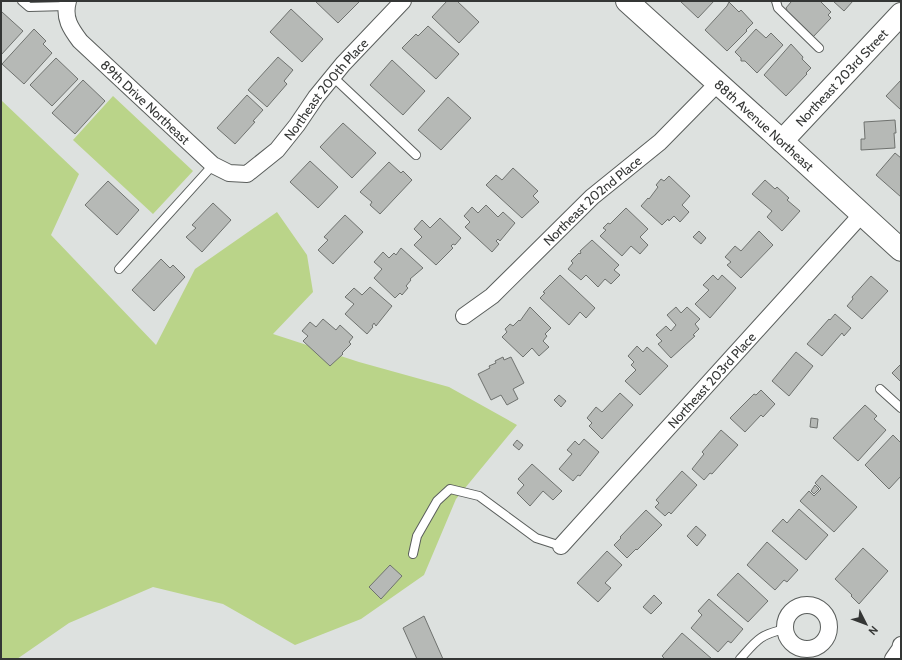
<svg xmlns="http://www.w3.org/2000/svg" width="902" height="660" font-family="Cabin,sans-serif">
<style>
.green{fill:#bad489}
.building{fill:#b6b9b6;stroke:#6f726f}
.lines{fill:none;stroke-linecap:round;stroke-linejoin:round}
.lane-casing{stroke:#5a5e5c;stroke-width:10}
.street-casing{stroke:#5a5e5c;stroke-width:18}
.secondary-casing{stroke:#5a5e5c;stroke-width:24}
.lane{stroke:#fff;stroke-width:8}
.street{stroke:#fff;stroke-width:16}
.secondary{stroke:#fff;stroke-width:22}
.labels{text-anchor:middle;stroke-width:3;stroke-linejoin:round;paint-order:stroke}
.street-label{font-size:13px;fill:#343635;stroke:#dde1df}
</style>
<rect width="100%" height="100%" fill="#dde1df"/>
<path class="green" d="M 113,96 L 193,171 L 153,214 L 73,140 Z
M 1,100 L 79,174 L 51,235 L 156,345 L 195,269 L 277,212 L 307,255 L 313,292 L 273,334 L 359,362 L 449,387 L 517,425 L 456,499 L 424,575 L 361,619 L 295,645 L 223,604 L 153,587 L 69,623 L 17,659 L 1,659 Z"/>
<path class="building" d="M 315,1 L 360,1 L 338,23 Z
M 447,1 L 457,1 L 479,22 L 459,43 L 432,17 Z
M 680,1 L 714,1 L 698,18 Z
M 790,1 L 820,1 L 831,12 L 828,15 L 831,18 L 813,37 L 786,11 L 787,10 L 786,8 L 791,2 Z
M 833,1 L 853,1 L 844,11 Z
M 729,2 L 739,12 L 741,10 L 753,23 L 746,30 L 747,31 L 727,51 L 705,30 L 727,6 Z
M 291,9 L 323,39 L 302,62 L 270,32 Z
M 2,12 L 23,31 L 1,55 L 1,13 Z
M 428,26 L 459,54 L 436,79 L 402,48 L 416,34 L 418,36 Z
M 34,29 L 46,41 L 43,44 L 52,53 L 24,84 L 2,64 Z
M 756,29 L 766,38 L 771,33 L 783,45 L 757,73 L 745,61 L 741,61 L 741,58 L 735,52 Z
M 791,44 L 803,57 L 802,59 L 811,68 L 806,73 L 807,74 L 786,96 L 764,75 Z
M 278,57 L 293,70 L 284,81 L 287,84 L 267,107 L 248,90 Z
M 56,58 L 78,79 L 52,106 L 30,85 Z
M 392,60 L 425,91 L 403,115 L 370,85 Z
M 83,80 L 105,101 L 75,134 L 52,113 Z
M 901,80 L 901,110 L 886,96 Z
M 247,95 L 263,110 L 253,121 L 255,122 L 235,144 L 217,128 Z
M 448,97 L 471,118 L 441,150 L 418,130 Z
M 895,120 L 896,133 L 894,133 L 895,148 L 861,150 L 861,139 L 865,139 L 864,122 Z
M 343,123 L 376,153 L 352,178 L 320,147 Z
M 895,153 L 901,158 L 901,197 L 876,175 Z
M 310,161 L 338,187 L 318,208 L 290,182 Z
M 389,162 L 401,173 L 403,171 L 412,180 L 380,214 L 370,205 L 372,202 L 360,192 Z
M 513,168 L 538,191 L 533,196 L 539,202 L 522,218 L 486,185 L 496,175 L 502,180 Z
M 669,176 L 690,196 L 682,205 L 689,212 L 680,222 L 674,216 L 669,221 L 668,219 L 662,225 L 641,206 L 648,198 L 649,199 L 658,187 L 656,185 L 661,179 L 664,181 Z
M 765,180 L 775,189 L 777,187 L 789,198 L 787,200 L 800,211 L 782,231 L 767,217 L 772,211 L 752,194 Z
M 108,181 L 139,210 L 117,235 L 85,205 Z
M 213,203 L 231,220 L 202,252 L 186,237 L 196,228 L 192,225 Z
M 486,205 L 498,217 L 503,212 L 515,223 L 500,241 L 498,239 L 496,241 L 499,244 L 492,252 L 465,227 L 470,222 L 464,216 L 472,207 L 478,213 Z
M 626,208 L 648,229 L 640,237 L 648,245 L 640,254 L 631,246 L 622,256 L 600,236 L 606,230 L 603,228 L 608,223 L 610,224 Z
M 345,215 L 363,232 L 333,264 L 318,250 L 328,240 L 324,237 Z
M 440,218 L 461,238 L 455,245 L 453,244 L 451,246 L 453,248 L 436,265 L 414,245 L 422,237 L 414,229 L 422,220 L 430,228 Z
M 699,231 L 706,238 L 701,244 L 693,237 Z
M 759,231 L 773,245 L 741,278 L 727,265 L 731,262 L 725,257 L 735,246 L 741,251 Z
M 592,240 L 619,265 L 614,270 L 620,275 L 611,284 L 605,279 L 598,287 L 586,275 L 581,280 L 568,269 L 573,263 L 571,261 L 579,253 L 580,254 L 581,253 L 580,251 Z
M 401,248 L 423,268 L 410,279 L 411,280 L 406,286 L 408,288 L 402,295 L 400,293 L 395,298 L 374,278 L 382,269 L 374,262 L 383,252 L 389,258 L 394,253 L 396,255 Z
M 161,259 L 170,268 L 173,265 L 185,277 L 154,311 L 132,290 Z
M 560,275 L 595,308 L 586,318 L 580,312 L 569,325 L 540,298 L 545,293 L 543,292 Z
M 713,275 L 718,280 L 722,275 L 736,288 L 710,318 L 695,304 L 709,290 L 703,285 Z
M 871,276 L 888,291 L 862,319 L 847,306 L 853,299 L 852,297 Z
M 370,287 L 392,306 L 376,326 L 374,323 L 372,326 L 373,327 L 367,334 L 345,314 L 354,304 L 345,297 L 354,288 L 362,295 Z
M 530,307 L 551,328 L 545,334 L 547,336 L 543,341 L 549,347 L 539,356 L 532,348 L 523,357 L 502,337 L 507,332 L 505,329 L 510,324 L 513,326 L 519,320 L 520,321 Z
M 676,307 L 681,313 L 687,307 L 700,319 L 695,324 L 699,329 L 693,335 L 695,336 L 671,358 L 658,344 L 662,341 L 656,335 L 666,326 L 671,331 L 676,325 L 667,315 Z
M 835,314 L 851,328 L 844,336 L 842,333 L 822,356 L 807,344 L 829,319 L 830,320 Z
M 323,319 L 336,330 L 340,325 L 353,337 L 349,342 L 351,344 L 342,353 L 343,354 L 330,366 L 303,341 L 308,336 L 302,331 L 310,322 L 316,327 Z
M 637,346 L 643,352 L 647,347 L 668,366 L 640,395 L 625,381 L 636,370 L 631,365 L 634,362 L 628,356 Z
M 796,352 L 813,366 L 789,396 L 772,381 Z
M 503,357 L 504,360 L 511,357 L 524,383 L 513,389 L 518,399 L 507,405 L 501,395 L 491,400 L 478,374 L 490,368 L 489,366 L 496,363 L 495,361 Z
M 901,364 L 901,382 L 892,373 Z
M 761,390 L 775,404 L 763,417 L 761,415 L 745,432 L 730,418 L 754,394 L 756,395 Z
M 620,393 L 633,405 L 602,439 L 589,426 L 592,423 L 587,418 L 596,407 L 602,412 Z
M 559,395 L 566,401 L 561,407 L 554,400 Z
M 865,405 L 877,416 L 874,419 L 886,430 L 858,461 L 833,438 Z
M 811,418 L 818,419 L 817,428 L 810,427 Z
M 721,430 L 738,445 L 712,474 L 710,473 L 704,480 L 692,469 L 704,454 L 702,452 Z
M 893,435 L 901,443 L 901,476 L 889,489 L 865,465 Z
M 584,439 L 599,452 L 580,476 L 578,475 L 573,481 L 559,469 L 572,454 L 567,450 L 575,441 L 579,445 Z
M 517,440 L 523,445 L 519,450 L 513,445 Z
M 532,464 L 562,491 L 553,500 L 543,491 L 530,506 L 517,493 L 524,485 L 518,479 Z
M 682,471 L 697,485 L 671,514 L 669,512 L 665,516 L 655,507 L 659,503 L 656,500 Z
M 822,475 L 857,507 L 834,532 L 800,501 L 809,491 L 814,496 L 821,489 L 815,483 Z
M 815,485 L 819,489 L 814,494 L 811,491 Z
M 799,509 L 828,535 L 806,560 L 772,531 L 783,519 L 787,523 Z
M 646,510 L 662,525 L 637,550 L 636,549 L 627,558 L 614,545 L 621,538 L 620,537 Z
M 696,526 L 706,535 L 697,546 L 687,536 Z
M 767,542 L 798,570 L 787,582 L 784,580 L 775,590 L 747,565 Z
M 863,548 L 888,571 L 859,604 L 851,596 L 852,595 L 835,579 Z
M 607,551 L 622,565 L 605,583 L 611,588 L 598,602 L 577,583 Z
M 390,565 L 402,576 L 381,599 L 369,587 Z
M 738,573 L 768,601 L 748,622 L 717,595 Z
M 654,595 L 662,603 L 651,614 L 643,607 Z
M 709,599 L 743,629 L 731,643 L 728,641 L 718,652 L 691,628 L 702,615 L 698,611 Z
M 424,616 L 443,659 L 417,659 L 403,628 Z
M 682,633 L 712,659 L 665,659 L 662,656 Z"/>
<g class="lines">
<defs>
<path id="lane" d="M 22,1 L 29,7 L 67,6
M 776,1 L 778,8 L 819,48
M 333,77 L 416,155
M 119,269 L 213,165
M 880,389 L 901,408
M 413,554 L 417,536 L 437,501 L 450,489 L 479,496 L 536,538 L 561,546
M 740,659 C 757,640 759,635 785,629"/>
<g id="street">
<path id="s1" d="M 68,1 C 63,18 71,29 80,41 L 213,165 L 229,173 L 247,174 L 277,150 L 297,125 L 316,97 L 343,64 L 403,1"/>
<path id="s2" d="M 464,316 L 492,296 L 592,197 L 660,142 L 718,83"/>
<path id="s3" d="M 561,546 L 862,214"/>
<circle cx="807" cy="627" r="22"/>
<path d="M 893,659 L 900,649 L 901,645"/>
</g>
<g id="secondary">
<path id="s4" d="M 627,1 L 782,141 L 901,250"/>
<path id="s5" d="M 782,141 L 901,14"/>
</g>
</defs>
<use href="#lane" class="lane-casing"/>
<use href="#street" class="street-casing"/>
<use href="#secondary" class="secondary-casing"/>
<use href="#lane" class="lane"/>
<use href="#street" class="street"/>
<use href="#secondary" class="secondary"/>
</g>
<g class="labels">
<g class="street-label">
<text dy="5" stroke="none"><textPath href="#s5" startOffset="87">Northeast 203rd Street</textPath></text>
<text dy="5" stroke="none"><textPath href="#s1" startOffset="378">Northeast 200th Place</textPath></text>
<text dy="5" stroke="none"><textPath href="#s1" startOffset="133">89th Drive Northeast</textPath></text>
<text dy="5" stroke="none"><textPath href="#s4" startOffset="185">88th Avenue Northeast</textPath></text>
<text dy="5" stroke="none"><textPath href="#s2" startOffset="173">Northeast 202nd Place</textPath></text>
<text dy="5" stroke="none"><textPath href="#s3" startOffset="224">Northeast 203rd Place</textPath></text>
</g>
</g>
<rect width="902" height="660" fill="none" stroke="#343635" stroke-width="4"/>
<g transform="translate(866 624) rotate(132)" stroke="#dde1df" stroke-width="3" paint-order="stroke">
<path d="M0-3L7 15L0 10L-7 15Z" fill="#343635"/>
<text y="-6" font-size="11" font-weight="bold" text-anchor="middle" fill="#343635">N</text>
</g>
</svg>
